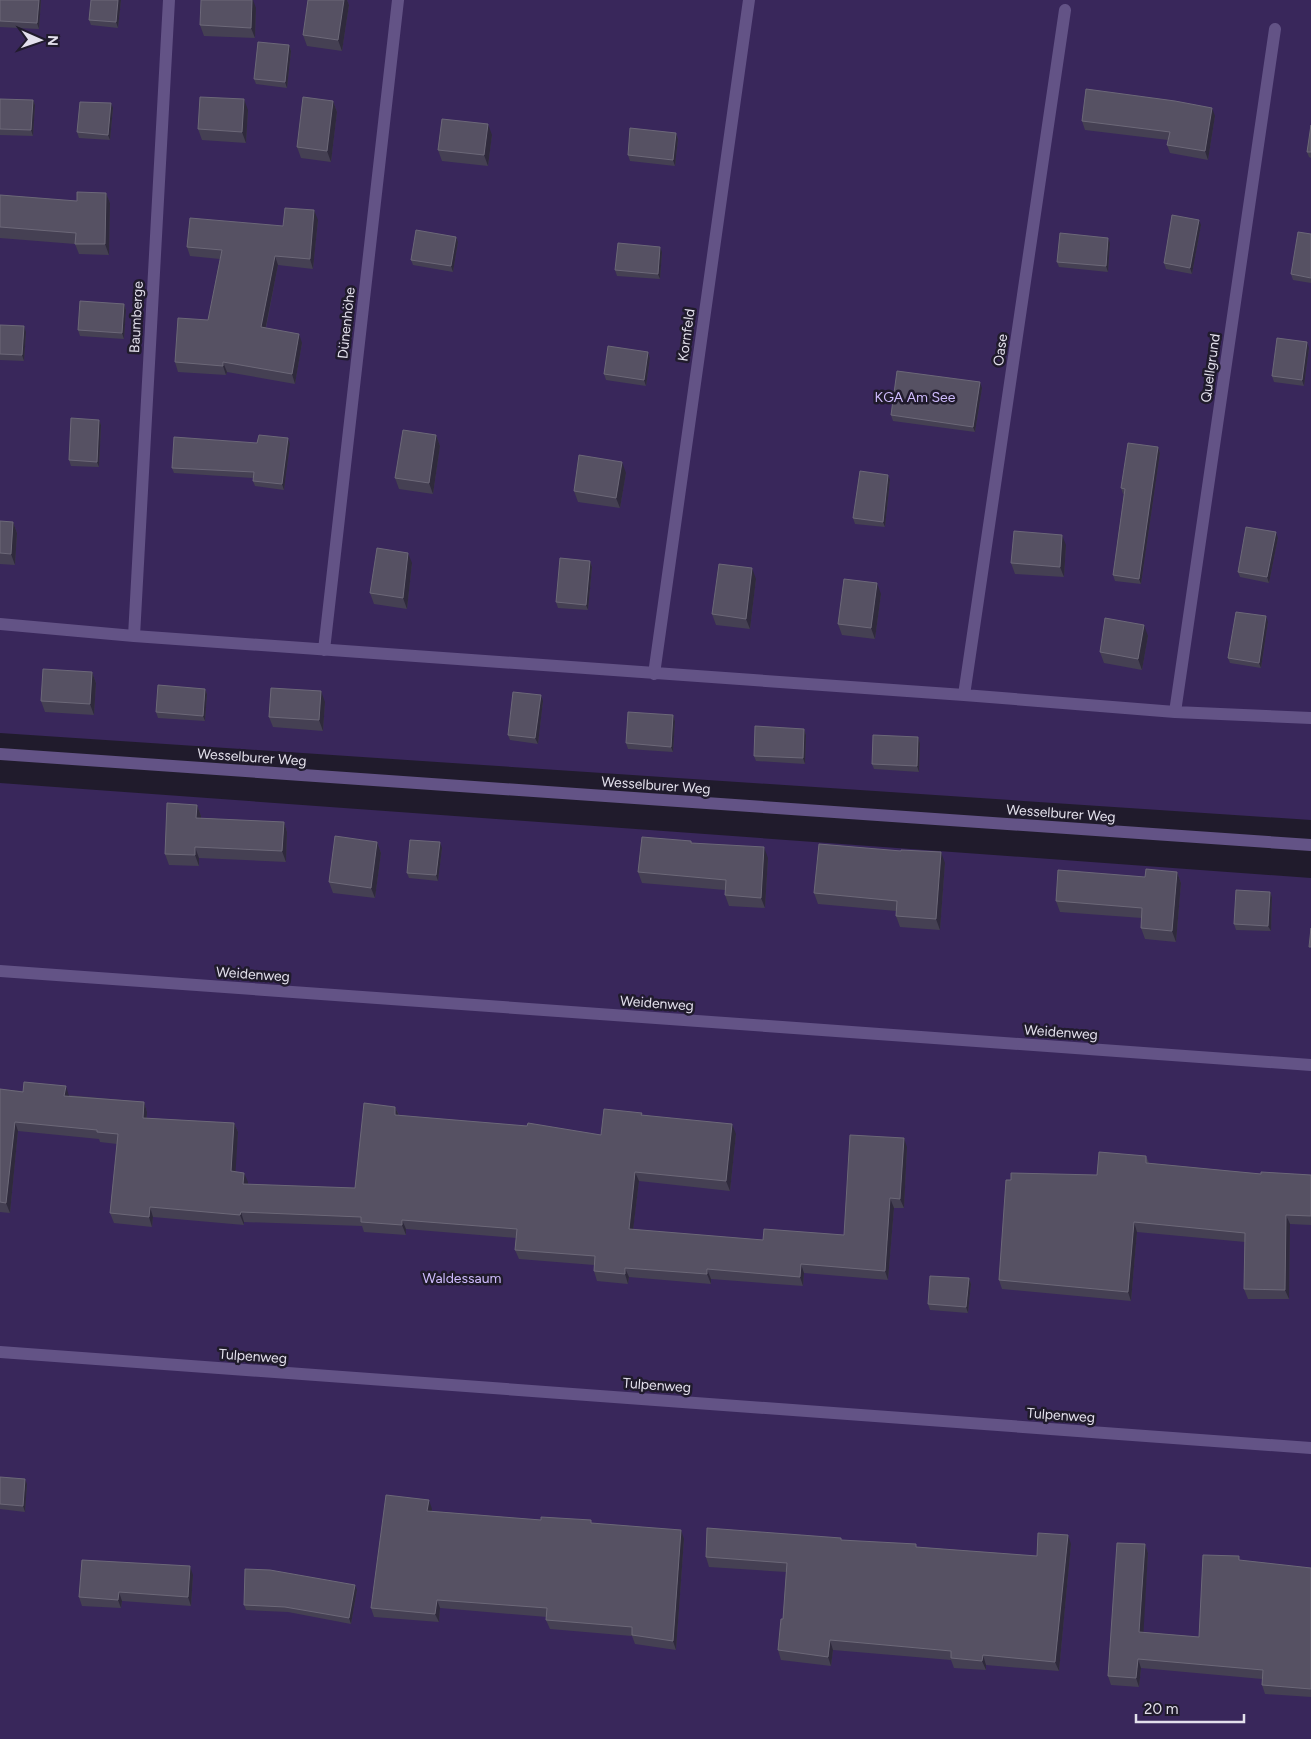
<svg xmlns="http://www.w3.org/2000/svg" width="1311" height="1739" font-family="Figtree,sans-serif">
<style>
.green{fill:#39275b}
.lines{fill:none;stroke-linecap:round;stroke-linejoin:round}
.minor{stroke:#635386;stroke-width:12}
.wall{fill:#454053}
.shaded-wall{fill:#2f2a3c}
.building{fill:#565163;stroke:#6c6878}
.labels{text-anchor:middle;stroke-width:5;stroke-linejoin:round;paint-order:stroke}
.street-label{font-size:14px;fill:#e3e0ec;stroke:#201b2c}
.park-label{font-size:14px;fill:#cfbcfd;stroke:#201b2c}
</style>
<rect width="100%" height="100%" fill="#201b2c"/>
<path class="green" d="M 0,0 L 1311,0 L 1311,820 L 0,733 Z
M 0,783 L 1311,878 L 1311,1739 L 0,1739 Z"/>
<g class="lines">
<path class="minor" d="M 0,624 L 134,636 L 964,695 L 1175,712 L 1311,718
M 134,636 L 169,0
M 324,650 L 398,0
M 654,674 L 749,0
M 964,695 L 1065,10
M 1175,712 L 1275,29
M 0,754 L 1311,845
M 0,971 L 1311,1065
M 0,1352 L 1311,1448"/>
</g>
<path class="wall" d="M 0,0 L 41,0 L 39,29 L 0,27 Z
M 91,0 L 121,0 L 118,28 L 91,25 L 89,20 Z
M 308,0 L 347,0 L 349,5 L 342,51 L 307,46 L 303,35 Z
M 256,8 L 255,38 L 204,36 L 200,25 Z
M 289,45 L 291,51 L 287,88 L 256,84 L 254,79 Z
M 0,99 L 33,100 L 35,105 L 33,136 L 0,135 Z
M 333,101 L 337,112 L 331,162 L 301,158 L 297,147 Z
M 113,108 L 110,140 L 79,138 L 77,132 Z
M 248,110 L 246,143 L 202,140 L 198,129 Z
M 1215,116 L 1208,160 L 1170,153 L 1167,145 L 1168,140 L 1085,130 L 1082,121 Z
M 1311,125 L 1311,158 L 1309,157 L 1307,152 Z
M 676,133 L 678,139 L 675,166 L 630,161 L 628,155 Z
M 492,135 L 488,166 L 442,161 L 438,150 Z
M 106,193 L 110,203 L 109,255 L 79,254 L 75,244 L 0,238 L 0,195 L 77,201 Z
M 318,220 L 313,269 L 278,265 L 266,328 L 302,343 L 295,384 L 227,372 L 226,375 L 178,372 L 175,362 L 208,320 L 220,259 L 190,256 L 187,247 L 283,226 Z
M 1201,225 L 1192,274 L 1166,269 L 1164,263 Z
M 1311,234 L 1311,283 L 1293,280 L 1291,274 Z
M 456,237 L 458,242 L 453,272 L 413,265 L 411,260 Z
M 1110,243 L 1108,272 L 1059,267 L 1057,262 Z
M 662,252 L 660,279 L 617,276 L 615,270 Z
M 124,304 L 126,310 L 124,339 L 80,336 L 78,330 Z
M 0,325 L 26,332 L 24,361 L 0,360 Z
M 1309,348 L 1304,386 L 1274,382 L 1272,376 Z
M 648,352 L 650,358 L 646,386 L 606,380 L 604,374 Z
M 982,388 L 975,432 L 893,421 L 891,415 Z
M 99,420 L 101,425 L 99,467 L 71,466 L 69,460 Z
M 436,435 L 440,446 L 433,494 L 399,489 L 395,478 Z
M 257,443 L 290,444 L 284,490 L 255,486 L 253,481 L 253,478 L 174,473 L 172,468 Z
M 1158,447 L 1160,453 L 1141,584 L 1115,581 L 1113,575 L 1124,494 L 1123,494 L 1121,488 Z
M 626,473 L 620,508 L 578,502 L 574,491 Z
M 890,480 L 885,527 L 855,524 L 853,518 Z
M 0,521 L 13,522 L 17,533 L 15,565 L 0,564 Z
M 1278,538 L 1269,583 L 1240,577 L 1238,572 Z
M 1066,545 L 1064,577 L 1015,574 L 1011,563 Z
M 590,561 L 592,567 L 588,610 L 558,608 L 556,602 Z
M 412,563 L 407,609 L 374,604 L 370,593 Z
M 756,579 L 750,629 L 716,625 L 712,614 Z
M 881,594 L 875,639 L 842,635 L 838,624 Z
M 1268,622 L 1261,668 L 1230,663 L 1228,658 Z
M 1148,636 L 1142,670 L 1104,663 L 1100,652 Z
M 92,672 L 96,683 L 94,715 L 45,712 L 41,701 Z
M 205,689 L 207,694 L 205,721 L 158,718 L 156,712 Z
M 543,701 L 538,744 L 510,740 L 508,735 Z
M 325,702 L 323,731 L 273,727 L 269,717 Z
M 673,715 L 675,721 L 673,752 L 628,749 L 626,743 Z
M 804,729 L 806,735 L 805,764 L 756,761 L 754,756 Z
M 918,737 L 920,743 L 919,772 L 874,769 L 872,764 Z
M 197,805 L 201,816 L 201,818 L 284,822 L 287,832 L 286,862 L 199,858 L 199,866 L 169,865 L 165,854 Z
M 691,841 L 692,843 L 768,858 L 765,908 L 729,906 L 725,895 L 725,890 L 642,883 L 638,872 Z
M 377,842 L 381,853 L 375,898 L 333,893 L 329,882 Z
M 442,848 L 438,881 L 409,878 L 407,873 Z
M 901,851 L 945,863 L 940,930 L 900,927 L 896,916 L 896,911 L 818,904 L 814,893 Z
M 1177,872 L 1181,883 L 1176,942 L 1145,939 L 1141,928 L 1142,918 L 1060,912 L 1056,901 L 1145,877 Z
M 1270,892 L 1272,897 L 1271,931 L 1236,930 L 1234,924 Z
M 0,1089 L 144,1102 L 147,1112 L 147,1118 L 234,1123 L 238,1132 L 235,1172 L 248,1182 L 248,1184 L 355,1188 L 395,1107 L 399,1115 L 601,1135 L 642,1113 L 642,1115 L 736,1134 L 730,1191 L 639,1181 L 633,1230 L 763,1240 L 844,1235 L 907,1147 L 904,1208 L 894,1208 L 888,1280 L 804,1273 L 803,1286 L 711,1279 L 711,1284 L 629,1277 L 628,1284 L 597,1281 L 594,1271 L 594,1265 L 519,1259 L 515,1250 L 516,1238 L 406,1229 L 406,1235 L 364,1232 L 362,1226 L 244,1222 L 244,1225 L 153,1217 L 152,1227 L 114,1223 L 110,1213 L 117,1144 L 100,1142 L 99,1139 L 18,1131 L 10,1213 L 0,1212 Z
M 1146,1156 L 1149,1163 L 1261,1174 L 1311,1175 L 1311,1225 L 1290,1224 L 1289,1299 L 1248,1299 L 1244,1289 L 1245,1242 L 1137,1232 L 1131,1301 L 1002,1289 L 999,1280 L 1011,1180 L 1097,1175 Z
M 969,1278 L 971,1284 L 968,1313 L 930,1310 L 928,1304 Z
M 0,1477 L 27,1484 L 25,1512 L 0,1509 Z
M 432,1509 L 432,1511 L 541,1520 L 592,1523 L 684,1539 L 676,1650 L 635,1644 L 632,1636 L 550,1629 L 546,1620 L 547,1617 L 440,1608 L 439,1622 L 374,1617 L 371,1608 Z
M 842,1540 L 918,1547 L 1037,1556 L 1071,1544 L 1059,1671 L 986,1665 L 986,1670 L 954,1668 L 951,1660 L 833,1650 L 831,1666 L 781,1660 L 778,1650 L 783,1619 L 786,1572 L 709,1567 L 706,1557 Z
M 1145,1544 L 1148,1553 L 1143,1632 L 1199,1637 L 1241,1560 L 1311,1568 L 1311,1697 L 1265,1694 L 1262,1685 L 1262,1679 L 1141,1668 L 1139,1687 L 1111,1685 L 1108,1676 Z
M 193,1575 L 191,1606 L 122,1601 L 121,1608 L 82,1606 L 79,1597 Z
M 357,1590 L 351,1624 L 288,1612 L 246,1610 L 244,1605 Z"/>
<path class="shaded-wall" d="M 39,0 L 41,0 L 39,29 L 37,23 Z
M 118,0 L 121,0 L 118,28 L 116,22 Z
M 252,0 L 253,0 L 256,8 L 255,38 L 251,28 Z
M 344,0 L 347,0 L 349,5 L 342,51 L 338,40 Z
M 289,45 L 291,51 L 287,88 L 285,82 Z
M 244,99 L 248,110 L 246,143 L 242,132 Z
M 33,100 L 35,105 L 33,136 L 31,130 Z
M 333,101 L 337,112 L 331,162 L 327,151 Z
M 111,103 L 113,108 L 110,140 L 108,135 Z
M 1212,108 L 1215,116 L 1208,160 L 1205,151 Z
M 488,124 L 492,135 L 488,166 L 484,155 Z
M 676,133 L 678,139 L 675,166 L 673,160 Z
M 106,193 L 110,203 L 109,255 L 105,244 Z
M 314,210 L 318,220 L 313,269 L 310,259 Z
M 1199,220 L 1201,225 L 1192,274 L 1190,268 Z
M 456,237 L 458,242 L 453,272 L 451,266 Z
M 1108,238 L 1110,243 L 1108,272 L 1106,266 Z
M 660,247 L 662,252 L 660,279 L 658,274 Z
M 275,256 L 278,265 L 264,336 L 261,327 Z
M 124,304 L 126,310 L 124,339 L 122,333 Z
M 24,326 L 26,332 L 24,361 L 22,355 Z
M 299,334 L 302,343 L 295,384 L 292,374 Z
M 1307,342 L 1309,348 L 1304,386 L 1302,380 Z
M 648,352 L 650,358 L 646,386 L 644,380 Z
M 223,362 L 227,372 L 226,375 L 223,366 Z
M 980,382 L 982,388 L 975,432 L 973,427 Z
M 99,420 L 101,425 L 99,467 L 97,462 Z
M 436,435 L 440,446 L 433,494 L 429,483 Z
M 288,438 L 290,444 L 284,490 L 282,484 Z
M 1158,447 L 1160,453 L 1141,584 L 1139,579 Z
M 622,462 L 626,473 L 620,508 L 616,498 Z
M 888,475 L 890,480 L 885,527 L 883,522 Z
M 13,522 L 17,533 L 15,565 L 11,554 Z
M 1276,532 L 1278,538 L 1269,583 L 1267,577 Z
M 1062,535 L 1066,545 L 1064,577 L 1060,567 Z
M 408,553 L 412,563 L 407,609 L 403,598 Z
M 590,561 L 592,567 L 588,610 L 586,605 Z
M 752,568 L 756,579 L 750,629 L 746,619 Z
M 877,583 L 881,594 L 875,639 L 871,628 Z
M 1266,616 L 1268,622 L 1261,668 L 1259,663 Z
M 1144,625 L 1148,636 L 1142,670 L 1138,659 Z
M 92,672 L 96,683 L 94,715 L 90,704 Z
M 205,689 L 207,694 L 205,721 L 203,716 Z
M 321,691 L 325,702 L 323,731 L 319,720 Z
M 541,695 L 543,701 L 538,744 L 535,738 Z
M 673,715 L 675,721 L 673,752 L 671,747 Z
M 804,729 L 806,735 L 805,764 L 803,758 Z
M 918,737 L 920,743 L 919,772 L 917,766 Z
M 197,805 L 201,816 L 200,829 L 196,818 Z
M 284,822 L 287,832 L 286,862 L 282,851 Z
M 377,842 L 381,853 L 375,898 L 371,888 Z
M 440,842 L 442,848 L 438,881 L 436,875 Z
M 195,847 L 199,858 L 199,866 L 195,855 Z
M 764,847 L 768,858 L 765,908 L 761,898 Z
M 941,852 L 945,863 L 940,930 L 936,919 Z
M 1177,872 L 1181,883 L 1176,942 L 1172,931 Z
M 1270,892 L 1272,897 L 1271,931 L 1268,926 Z
M 66,1086 L 69,1096 L 68,1105 L 64,1096 Z
M 144,1102 L 147,1112 L 146,1128 L 143,1118 Z
M 395,1107 L 399,1116 L 395,1115 Z
M 15,1122 L 18,1131 L 10,1213 L 6,1203 Z
M 234,1123 L 238,1132 L 235,1181 L 231,1171 Z
M 732,1124 L 736,1134 L 730,1191 L 726,1181 Z
M 904,1138 L 907,1147 L 904,1208 L 900,1199 Z
M 635,1172 L 639,1181 L 632,1239 L 629,1229 Z
M 244,1173 L 248,1182 L 247,1194 L 243,1184 Z
M 890,1198 L 894,1208 L 888,1280 L 885,1271 Z
M 150,1207 L 153,1217 L 152,1227 L 149,1217 Z
M 241,1212 L 244,1222 L 244,1225 L 240,1215 Z
M 1286,1215 L 1290,1224 L 1289,1299 L 1285,1290 Z
M 402,1220 L 406,1229 L 406,1235 L 402,1225 Z
M 1134,1222 L 1137,1232 L 1131,1301 L 1128,1292 Z
M 801,1264 L 804,1273 L 803,1286 L 800,1277 Z
M 625,1268 L 629,1277 L 628,1284 L 625,1274 Z
M 707,1269 L 711,1279 L 711,1284 L 707,1274 Z
M 969,1278 L 971,1284 L 968,1313 L 966,1307 Z
M 25,1479 L 27,1484 L 25,1512 L 23,1506 Z
M 429,1500 L 432,1509 L 430,1520 L 427,1511 Z
M 681,1530 L 684,1539 L 676,1650 L 673,1641 Z
M 1068,1535 L 1071,1544 L 1059,1671 L 1055,1662 Z
M 1145,1544 L 1148,1553 L 1143,1641 L 1139,1632 Z
M 190,1566 L 193,1575 L 191,1606 L 188,1597 Z
M 355,1585 L 357,1590 L 351,1624 L 349,1618 Z
M 119,1592 L 122,1601 L 121,1608 L 118,1600 Z
M 437,1600 L 440,1608 L 439,1622 L 435,1614 Z
M 830,1640 L 833,1650 L 831,1666 L 828,1657 Z
M 983,1655 L 986,1665 L 986,1670 L 982,1661 Z
M 1138,1659 L 1141,1668 L 1139,1687 L 1136,1678 Z"/>
<path class="building" d="M 0,0 L 39,0 L 37,23 L 0,21 Z
M 91,0 L 118,0 L 116,22 L 89,20 Z
M 201,0 L 252,0 L 251,28 L 200,25 Z
M 308,0 L 344,0 L 338,40 L 303,35 Z
M 258,42 L 289,45 L 285,82 L 254,79 Z
M 1086,89 L 1175,101 L 1212,108 L 1205,151 L 1167,145 L 1170,132 L 1082,121 Z
M 200,97 L 244,99 L 242,132 L 198,129 Z
M 303,97 L 333,101 L 327,151 L 297,147 Z
M 0,99 L 33,100 L 31,130 L 0,129 Z
M 80,102 L 111,103 L 108,135 L 77,132 Z
M 442,119 L 488,124 L 484,155 L 438,150 Z
M 1311,125 L 1311,152 L 1307,152 Z
M 630,128 L 676,133 L 673,160 L 628,155 Z
M 77,192 L 106,193 L 105,244 L 75,244 L 76,233 L 0,227 L 0,195 L 77,201 Z
M 285,208 L 314,210 L 310,259 L 275,256 L 261,327 L 299,334 L 292,374 L 223,362 L 223,366 L 175,362 L 178,318 L 208,320 L 222,250 L 187,247 L 190,218 L 283,226 Z
M 1172,215 L 1199,220 L 1190,268 L 1164,263 Z
M 416,230 L 456,237 L 451,266 L 411,260 Z
M 1298,232 L 1311,234 L 1311,278 L 1291,274 Z
M 1060,233 L 1108,238 L 1106,266 L 1057,262 Z
M 618,243 L 660,247 L 658,274 L 615,270 Z
M 80,301 L 124,304 L 122,333 L 78,330 Z
M 0,325 L 24,326 L 22,355 L 0,354 Z
M 1277,338 L 1307,342 L 1302,380 L 1272,376 Z
M 608,346 L 648,352 L 644,380 L 604,374 Z
M 897,371 L 980,382 L 973,427 L 891,415 Z
M 71,418 L 99,420 L 97,462 L 69,460 Z
M 403,430 L 436,435 L 429,483 L 395,478 Z
M 259,435 L 288,438 L 282,484 L 253,481 L 254,472 L 172,468 L 174,437 L 257,443 Z
M 1128,443 L 1158,447 L 1139,579 L 1113,575 L 1125,489 L 1121,488 Z
M 579,455 L 622,462 L 616,498 L 574,491 Z
M 860,471 L 888,475 L 883,522 L 853,518 Z
M 0,521 L 13,522 L 11,554 L 0,553 Z
M 1246,527 L 1276,532 L 1267,577 L 1238,572 Z
M 1014,531 L 1062,535 L 1060,567 L 1011,563 Z
M 377,548 L 408,553 L 403,598 L 370,593 Z
M 560,558 L 590,561 L 586,605 L 556,602 Z
M 719,564 L 752,568 L 746,619 L 712,614 Z
M 844,579 L 877,583 L 871,628 L 838,624 Z
M 1236,612 L 1266,616 L 1259,663 L 1228,658 Z
M 1105,618 L 1144,625 L 1138,659 L 1100,652 Z
M 43,669 L 92,672 L 90,704 L 41,701 Z
M 158,685 L 205,689 L 203,716 L 156,712 Z
M 271,688 L 321,691 L 319,720 L 269,717 Z
M 513,692 L 541,695 L 535,738 L 508,735 Z
M 628,712 L 673,715 L 671,747 L 626,743 Z
M 755,726 L 804,729 L 803,758 L 754,756 Z
M 873,735 L 918,737 L 917,766 L 872,764 Z
M 167,803 L 197,805 L 196,818 L 284,822 L 282,851 L 195,847 L 195,855 L 165,854 Z
M 335,836 L 377,842 L 371,888 L 329,882 Z
M 642,837 L 691,841 L 691,843 L 764,847 L 761,898 L 725,895 L 726,880 L 638,872 Z
M 410,840 L 440,842 L 436,875 L 407,873 Z
M 819,844 L 901,851 L 901,850 L 941,852 L 936,919 L 896,916 L 897,901 L 814,893 Z
M 1146,869 L 1177,872 L 1172,931 L 1141,928 L 1142,908 L 1056,901 L 1058,870 L 1145,877 Z
M 1236,890 L 1270,892 L 1268,926 L 1234,924 Z
M 1311,928 L 1311,947 L 1309,947 Z
M 24,1082 L 66,1086 L 64,1096 L 144,1102 L 143,1118 L 234,1123 L 231,1171 L 244,1173 L 243,1184 L 355,1188 L 364,1103 L 395,1107 L 395,1115 L 527,1126 L 528,1123 L 601,1135 L 604,1109 L 642,1113 L 641,1115 L 732,1124 L 726,1181 L 635,1172 L 629,1229 L 763,1240 L 764,1229 L 844,1235 L 850,1135 L 904,1138 L 900,1199 L 890,1198 L 885,1271 L 801,1264 L 800,1277 L 707,1269 L 707,1274 L 625,1268 L 625,1274 L 594,1271 L 595,1256 L 515,1250 L 517,1229 L 402,1220 L 402,1225 L 361,1222 L 361,1217 L 241,1212 L 240,1215 L 150,1207 L 149,1217 L 110,1213 L 118,1134 L 97,1132 L 97,1130 L 15,1122 L 6,1203 L 0,1202 L 0,1089 L 23,1092 Z
M 1099,1152 L 1146,1156 L 1146,1163 L 1261,1174 L 1261,1172 L 1311,1175 L 1311,1216 L 1286,1215 L 1285,1290 L 1244,1289 L 1245,1233 L 1134,1222 L 1128,1292 L 999,1280 L 1006,1180 L 1011,1180 L 1011,1173 L 1097,1175 Z
M 930,1276 L 969,1278 L 966,1307 L 928,1304 Z
M 0,1477 L 25,1479 L 23,1506 L 0,1504 Z
M 386,1495 L 429,1500 L 427,1511 L 541,1520 L 541,1517 L 591,1520 L 591,1523 L 681,1530 L 673,1641 L 632,1635 L 632,1627 L 546,1620 L 547,1608 L 437,1600 L 435,1614 L 371,1608 Z
M 707,1528 L 841,1538 L 841,1540 L 916,1544 L 916,1547 L 1037,1556 L 1038,1533 L 1068,1535 L 1055,1662 L 983,1655 L 982,1661 L 951,1658 L 951,1651 L 830,1640 L 828,1657 L 778,1650 L 781,1619 L 783,1619 L 787,1563 L 706,1557 Z
M 1117,1543 L 1145,1544 L 1139,1632 L 1199,1637 L 1203,1555 L 1239,1556 L 1239,1560 L 1311,1568 L 1311,1689 L 1262,1685 L 1263,1670 L 1138,1659 L 1136,1678 L 1108,1676 Z
M 82,1560 L 190,1566 L 188,1597 L 119,1592 L 118,1600 L 79,1597 Z
M 245,1569 L 270,1570 L 355,1585 L 349,1618 L 285,1607 L 244,1605 Z"/>
<g class="labels">
<g class="street-label">
<text transform="translate(136 317) rotate(-87)" y="5">Baumberge</text>
<text transform="translate(346 323) rotate(-84)" y="5">Dünenhöhe</text>
<text transform="translate(686 335) rotate(-82)" y="5">Kornfeld</text>
<text transform="translate(1000 350) rotate(-82)" y="5">Oase</text>
<text transform="translate(1210 368) rotate(-82)" y="5">Quellgrund</text>
<text transform="translate(252 757) rotate(4)" y="5">Wesselburer Weg</text>
<text transform="translate(656 785) rotate(4)" y="5">Wesselburer Weg</text>
<text transform="translate(1061 813) rotate(4)" y="5">Wesselburer Weg</text>
<text transform="translate(253 974) rotate(4)" y="5">Weidenweg</text>
<text transform="translate(657 1003) rotate(4)" y="5">Weidenweg</text>
<text transform="translate(1061 1032) rotate(4)" y="5">Weidenweg</text>
<text transform="translate(253 1356) rotate(4)" y="5">Tulpenweg</text>
<text transform="translate(657 1385) rotate(4)" y="5">Tulpenweg</text>
<text transform="translate(1061 1415) rotate(4)" y="5">Tulpenweg</text>
</g>
<g class="park-label">
<text x="915" y="402">KGA Am See</text>
<text x="462" y="1283">Waldessaum</text>
</g>
</g>
<g transform="translate(40 40) rotate(92)" stroke="#201b2c" stroke-width="4" paint-order="stroke">
<path d="M0-4L9 19L0 12L-9 19Z" fill="#e3e0ec"/>
<text y="-8" font-size="14" font-weight="bold" text-anchor="middle" fill="#e3e0ec">N</text>
</g>
<path d="M1136 1714v8h108v-8" fill="none" stroke="#e3e0ec" stroke-width="2.5"/>
<text x="1144" y="1714" font-size="15" fill="#e3e0ec" stroke="#201b2c" stroke-width="4" paint-order="stroke">20 m</text>
</svg>
